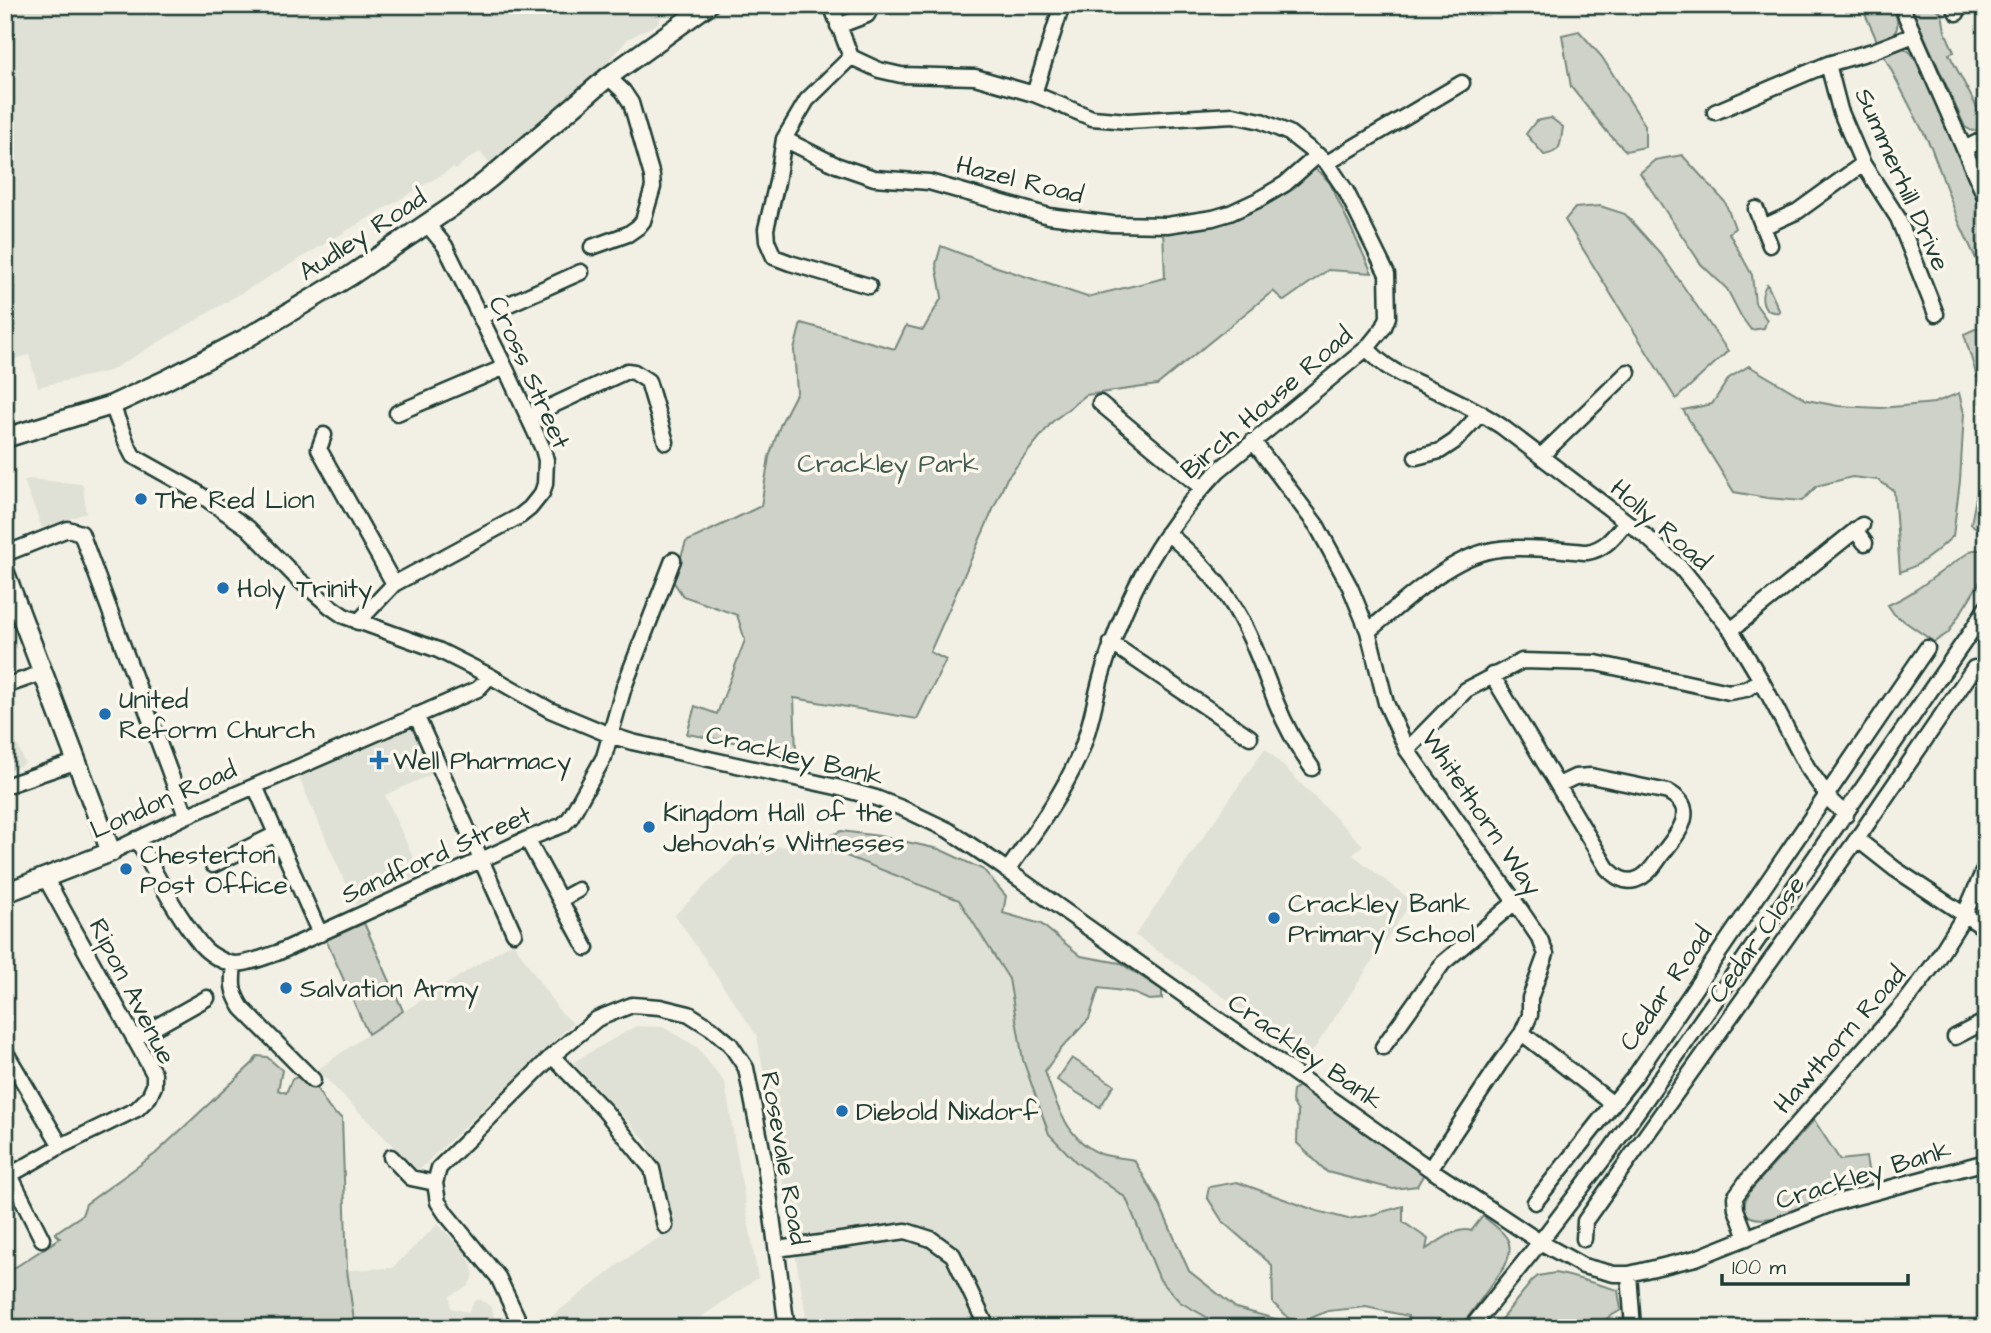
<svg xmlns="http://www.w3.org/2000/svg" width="1991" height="1333" font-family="'Architects Daughter',sans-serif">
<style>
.built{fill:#e0e1d6}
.green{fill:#cfd2c8;stroke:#77887e;stroke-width:2}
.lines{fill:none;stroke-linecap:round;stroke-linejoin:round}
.minor-casing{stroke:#1f3d34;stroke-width:19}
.major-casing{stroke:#1f3d34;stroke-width:23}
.minor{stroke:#fbf7ec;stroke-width:14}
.major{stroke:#fbf7ec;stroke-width:18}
.poi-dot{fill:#1f6fb2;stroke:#fbf7ec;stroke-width:2.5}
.labels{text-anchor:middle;stroke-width:7;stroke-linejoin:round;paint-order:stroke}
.street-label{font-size:26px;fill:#1f3d34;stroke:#fbf7ec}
.park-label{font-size:26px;fill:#425b52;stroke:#fbf7ec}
.poi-label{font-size:26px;fill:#1f3d34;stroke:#fbf7ec;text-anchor:start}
</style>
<rect width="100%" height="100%" fill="#f2f0e5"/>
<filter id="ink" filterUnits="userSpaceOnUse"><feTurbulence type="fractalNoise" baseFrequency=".0143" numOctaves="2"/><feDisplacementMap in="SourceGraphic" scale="14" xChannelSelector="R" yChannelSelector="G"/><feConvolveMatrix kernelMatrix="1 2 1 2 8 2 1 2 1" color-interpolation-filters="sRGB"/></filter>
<g filter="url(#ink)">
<path class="built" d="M 5,5 L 664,5 L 659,23 L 628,39 L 597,75 L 492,163 L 488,162 L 480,152 L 465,161 L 456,170 L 453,168 L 110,371 L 38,387 L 29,355 L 5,362 L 5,252 L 14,246 L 5,225 Z
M 28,479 L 83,484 L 86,513 L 42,528 L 24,481 Z
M 413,725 L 435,773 L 385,795 L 421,875 L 355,905 L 299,778 Z
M 12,730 L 25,764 L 5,772 L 5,732 Z
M 1265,748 L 1363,845 L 1353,855 L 1412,901 L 1309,1057 L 1135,935 Z
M 818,845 L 959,900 L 1009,979 L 1023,1060 L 1076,1162 L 1126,1198 L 1160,1280 L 1180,1302 L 1226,1328 L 808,1328 L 757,1036 L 675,915 L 744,848 Z
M 513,942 L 557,1008 L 573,1023 L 418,1171 L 317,1070 L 368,1034 Z
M 636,1026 L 663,1027 L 697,1047 L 725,1083 L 758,1278 L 685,1328 L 546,1328 L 543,1323 L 635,1252 L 671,1231 L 666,1188 L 646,1141 L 573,1062 Z
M 438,1224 L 466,1253 L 471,1263 L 474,1275 L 468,1286 L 450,1296 L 451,1308 L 468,1312 L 474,1301 L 480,1299 L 492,1308 L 497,1328 L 355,1328 L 347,1270 L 392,1268 Z"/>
<path class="green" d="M 1861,5 L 1892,5 C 1901,25 1900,36 1878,43 Z
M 1921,5 L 1935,5 L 1936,9 L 1942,13 L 1945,31 L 1954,52 L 1949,54 L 1986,125 L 1986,128 L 1972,131 L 1965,127 L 1912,9 Z
M 1579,31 L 1602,57 L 1645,125 L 1645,147 L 1626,151 L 1608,133 L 1571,87 L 1562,35 Z
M 1904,48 L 1911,53 L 1918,62 L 1986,216 L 1986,316 L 1977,261 L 1959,222 L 1931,147 L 1884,56 Z
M 1551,118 L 1563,127 C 1560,143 1563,152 1544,155 L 1526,134 L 1536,121 Z
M 1682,155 L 1725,202 L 1735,228 L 1729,233 L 1752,275 L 1755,303 L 1767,320 L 1764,328 L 1751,330 L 1741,316 L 1727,289 L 1701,264 L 1640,173 L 1655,160 Z
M 1311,167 L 1321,173 L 1330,183 L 1372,273 L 1328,270 L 1284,301 L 1273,291 L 1157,385 L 1086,395 L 1052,422 L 1007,478 L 930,652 L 946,660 L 917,719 L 794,698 L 796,753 L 687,734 L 695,706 L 717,714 L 745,640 L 737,615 L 683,596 L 673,581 L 686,542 L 761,506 L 769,457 L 781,423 L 797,392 L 794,350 L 801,323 L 895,349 L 906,326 L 923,330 L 942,297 L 936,264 L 941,246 L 988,264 L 1087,297 L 1165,278 L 1163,229 L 1197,224 Z
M 1600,206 L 1625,214 L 1661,254 L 1728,351 L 1676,399 L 1565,220 L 1575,208 Z
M 1767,284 L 1780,312 C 1762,315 1758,296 1767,284 Z
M 1986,324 L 1986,376 L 1977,377 L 1964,334 Z
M 1749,366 L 1807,400 L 1838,406 L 1881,408 L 1934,403 L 1959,393 L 1964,413 L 1960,481 L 1953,536 C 1937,551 1922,565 1900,572 L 1894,491 L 1878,480 L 1852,477 L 1817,486 L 1802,501 L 1767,498 L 1734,492 L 1683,410 L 1712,404 L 1729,378 Z
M 1986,444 L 1986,535 L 1971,524 Z
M 1973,550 L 1981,550 L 1986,561 L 1983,577 L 1948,633 L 1934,642 L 1894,614 L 1888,605 C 1919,592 1944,567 1973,550 Z
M 841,831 L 879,836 L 939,849 L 984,870 L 1006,896 L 1003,913 L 1041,924 L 1081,956 L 1120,963 L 1162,990 L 1162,999 L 1149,1000 L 1131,992 L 1099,988 L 1089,1019 L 1060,1050 L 1045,1071 C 1055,1102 1067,1141 1101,1154 C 1111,1157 1124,1158 1134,1160 L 1159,1203 L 1189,1271 L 1236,1308 L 1283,1321 L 1286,1328 L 1226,1328 L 1180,1302 L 1160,1280 L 1126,1198 L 1076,1162 L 1049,1134 L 1023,1060 L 1009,979 L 959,900 L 818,845 L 826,838 Z
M 364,923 L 403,1011 L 368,1034 L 326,940 Z
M 257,1056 L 267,1057 L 282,1070 L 278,1090 L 286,1093 L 292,1079 L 301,1076 C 307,1081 315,1085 319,1092 C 326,1103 329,1112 342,1118 L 347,1270 L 355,1328 L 5,1328 L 5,1274 L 60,1238 L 55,1233 L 82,1215 L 86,1204 L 155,1154 L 253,1063 Z
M 1072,1058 L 1114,1085 L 1100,1107 L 1057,1080 Z
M 1300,1085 L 1425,1172 L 1417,1186 L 1393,1189 L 1327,1172 L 1297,1143 L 1298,1112 L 1292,1101 L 1293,1090 Z
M 1814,1120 L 1840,1160 L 1866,1157 L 1870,1181 L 1773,1218 C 1750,1221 1737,1216 1749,1192 Z
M 1237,1182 L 1317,1211 L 1348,1219 L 1371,1215 L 1403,1206 L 1403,1222 L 1428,1239 L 1426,1249 C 1439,1242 1457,1226 1471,1231 L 1483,1216 C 1502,1232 1518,1239 1505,1266 L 1460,1328 L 1410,1328 L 1408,1316 L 1366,1307 L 1328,1311 L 1301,1322 L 1290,1319 L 1273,1303 L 1272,1265 L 1223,1222 L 1207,1197 L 1209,1187 Z
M 1555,1273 L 1569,1276 L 1618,1290 L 1621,1310 L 1606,1319 L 1601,1328 L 1494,1328 L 1532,1281 L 1538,1276 Z"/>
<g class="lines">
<defs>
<path id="minor" d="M 831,5 L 851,57 L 879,70 L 901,75 L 975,77 L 1034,94 L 1092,118 L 1128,121 L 1233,115 L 1261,121 L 1289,133 L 1327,163 L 1346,191 L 1387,274 L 1388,317 L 1384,327 L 1367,348 L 1219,470 C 1162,529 1127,592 1103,671 C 1094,700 1091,730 1078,758 C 1060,799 1033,834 1007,871
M 1901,5 L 1986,199
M 1953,5 L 1957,13
M 838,26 L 867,15 L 872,5
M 851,57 L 807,100 L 784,139 L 777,182 L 766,229 L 767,241 L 774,257 L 790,263 L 869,286
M 1828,64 L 1840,110 L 1863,164 L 1898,218 L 1936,314
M 1034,94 L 1062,5
M 1715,112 L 1828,64 L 1873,51 L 1914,35
M 784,139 L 836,165 L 874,178 L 929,182 L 1049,216 L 1112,224 L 1167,225 L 1213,218 L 1230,213 L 1258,200 L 1285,184 L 1318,155
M 1964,149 L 1986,138
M 1327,163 L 1462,83
M 1756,209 L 1770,245
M 1763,227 L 1798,211 L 1863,164
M 592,247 L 628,234 L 638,227 L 643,221 L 653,187 L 652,176 L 631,103 L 623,91 L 608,77
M 480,317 L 581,272
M 1367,348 C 1388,374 1419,382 1447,396 C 1466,405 1483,414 1501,426 L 1648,538 L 1682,569 L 1731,630 L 1761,680 L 1807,767 L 1832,802 L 1846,815
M 1100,403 L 1202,488
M 112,405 L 127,444 L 133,456 L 192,489 L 248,528 L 296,577 L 331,607 L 344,616 L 438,650 L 490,676 L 550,710 L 610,735 L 632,742 L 836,787 L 876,798 L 904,809 L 948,830 L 994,861 L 1430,1169 L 1540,1242 L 1583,1266 L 1614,1274 L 1629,1274 L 1663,1266 L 1696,1258 L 1834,1203 L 1986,1162
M 397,413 L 505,367
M 528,417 L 627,371 L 634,372 L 648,381 L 666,442
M 324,435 L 319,449 L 394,584
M 1253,441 L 1317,526 L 1350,587 L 1368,631 L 1386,703 L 1407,750 L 1515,902 L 1540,939 L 1546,954 L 1530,998 L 1530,1015 L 1522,1033 L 1500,1063 L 1430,1169
M 1541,456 L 1628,372
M 1416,457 L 1440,451 L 1455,441 L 1481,413
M 1855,530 L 1865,543
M 1167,533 C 1190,552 1212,573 1229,599 C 1250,630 1262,667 1276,702 C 1285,725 1297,747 1312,768
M 5,554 L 68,529 L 81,533 L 186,816
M 358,622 L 394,584 L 520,516 L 530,508 L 542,493 L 545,484 L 546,460 L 543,449 L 505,367 L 445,246 L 427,224
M 1731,630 L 1862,525
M 1368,631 C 1405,602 1451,554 1500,549 C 1525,546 1561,550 1587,552 C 1606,549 1614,536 1626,522
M 1111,643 L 1250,737
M 1492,675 L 1607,868 C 1615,876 1623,883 1635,880 C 1648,876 1655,864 1662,854 C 1678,834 1700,809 1668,792 L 1591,776 L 1575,777 L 1558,785
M 5,686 L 42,673
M 416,715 L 514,933
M 1407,750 L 1466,690 L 1522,661 L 1596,663 L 1729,692 L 1746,689 L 1761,680
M 5,786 L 75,762
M 255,786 L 320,934
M 137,839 C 156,875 176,914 202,946 C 209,954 224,963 235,964 C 249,964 264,957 277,953 L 527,839 L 563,825 L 570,818 L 604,757 L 624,687 L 673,560
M 527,839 L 586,948
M 1857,839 L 1895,869 L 1986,929
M 111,852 L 186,816 L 478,689 L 490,676
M 213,865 L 276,834
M 560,900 L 578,890
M 234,964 C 232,983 231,991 242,1008 L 313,1080
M 1522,1033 L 1613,1104
M 1955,1037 L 1986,1021
M 134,1039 L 207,998
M 1383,1047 L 1443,963 L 1515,902
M 5,1051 L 61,1146
M 552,1056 L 604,1110 L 652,1169 L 665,1226
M 391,1157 L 411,1178 L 435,1183
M 5,1172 L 10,1175 L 42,1239
M 10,1175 L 61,1146 L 137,1109 L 149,1097 L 154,1086 L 154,1074 L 46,879
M 1535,1202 L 1635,1076 L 1927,648
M 1747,1238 L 1736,1209 L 1735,1197 L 1746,1182 L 1907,1000 L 1934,964 L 1964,916 L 1986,865
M 1584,1239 L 1585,1221 L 1857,839 L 1974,668 L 1986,676
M 777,1249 L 906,1231 L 931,1239 L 953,1255 L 985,1323
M 1629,1274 L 1633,1328
M 522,1328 L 498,1277 L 446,1214 L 438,1202 L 435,1183 L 439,1168 L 552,1056 L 597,1019 L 632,1005 L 660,1007 L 689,1014 L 711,1028 L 730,1044 L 746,1068 L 765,1164 L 787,1328
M 1471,1328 L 1540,1242 L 1611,1149 L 1752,948 L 1973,629 L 1986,608"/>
<path id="major" d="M 5,438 L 112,405 L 166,380 L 245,339 L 350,276 L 462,200 L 490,178 L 608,77 L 708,5
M 5,573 L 111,852 L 5,893"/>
</defs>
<use href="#minor" class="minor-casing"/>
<use href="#major" class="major-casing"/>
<use href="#minor" class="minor"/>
<use href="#major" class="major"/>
</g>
</g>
<g class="poi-dot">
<circle cx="141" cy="499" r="7"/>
<circle cx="223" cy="588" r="7"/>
<circle cx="105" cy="714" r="7"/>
<path d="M375.5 749.5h7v7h7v7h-7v7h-7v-7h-7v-7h7z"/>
<circle cx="649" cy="827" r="7"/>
<circle cx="126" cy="869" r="7"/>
<circle cx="1274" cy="918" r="7"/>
<circle cx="286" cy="988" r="7"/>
<circle cx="842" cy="1111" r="7"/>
</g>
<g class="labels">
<g class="street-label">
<text transform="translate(1020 179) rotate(14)" y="9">Hazel Road</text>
<text transform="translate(1903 179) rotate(66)" y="9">Summerhill Drive</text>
<text transform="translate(362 234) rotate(-33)" y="9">Audley Road</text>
<text transform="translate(530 372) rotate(66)" y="9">Cross Street</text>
<text transform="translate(1266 402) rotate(-41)" y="9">Birch House Road</text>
<text transform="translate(1661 524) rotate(41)" y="9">Holly Road</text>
<text transform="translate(795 755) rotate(14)" y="9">Crackley Bank</text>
<text transform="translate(163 799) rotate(-24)" y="9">London Road</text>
<text transform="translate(1482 812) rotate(56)" y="9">Whitethorn Way</text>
<text transform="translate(436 854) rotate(-24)" y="9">Sandford Street</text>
<text transform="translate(1756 939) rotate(-55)" y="9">Cedar Close</text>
<text transform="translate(1665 988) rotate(-56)" y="9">Cedar Road</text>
<text transform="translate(133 991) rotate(63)" y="9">Ripon Avenue</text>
<text transform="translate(1839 1039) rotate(-49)" y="9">Hawthorn Road</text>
<text transform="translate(1306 1051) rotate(35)" y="9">Crackley Bank</text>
<text transform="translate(785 1158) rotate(80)" y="9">Rosevale Road</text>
<text transform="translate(1863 1174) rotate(-17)" y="9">Crackley Bank</text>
</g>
<g class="park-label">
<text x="888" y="472">Crackley Park</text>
</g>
<g class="poi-label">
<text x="155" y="508">The Red Lion</text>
<text x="237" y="597">Holy Trinity</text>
<text x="119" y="708">United<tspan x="119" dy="30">Reform Church</tspan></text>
<text x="393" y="769">Well Pharmacy</text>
<text x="663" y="821">Kingdom Hall of the<tspan x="663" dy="30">Jehovah's Witnesses</tspan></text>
<text x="140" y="863">Chesterton<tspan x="140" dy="30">Post Office</tspan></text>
<text x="1288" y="912">Crackley Bank<tspan x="1288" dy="30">Primary School</tspan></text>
<text x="300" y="997">Salvation Army</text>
<text x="856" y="1120">Diebold Nixdorf</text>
</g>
</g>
<rect width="1991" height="1333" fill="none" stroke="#fbf7ec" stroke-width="28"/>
<rect x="14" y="14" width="1963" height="1305" fill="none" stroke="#1f3d34" stroke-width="2.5" filter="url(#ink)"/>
<path d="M1722 1274v10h186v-10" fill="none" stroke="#1f3d34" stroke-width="3.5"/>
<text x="1732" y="1274" font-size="21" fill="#1f3d34" stroke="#fbf7ec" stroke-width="5" paint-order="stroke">100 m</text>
</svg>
